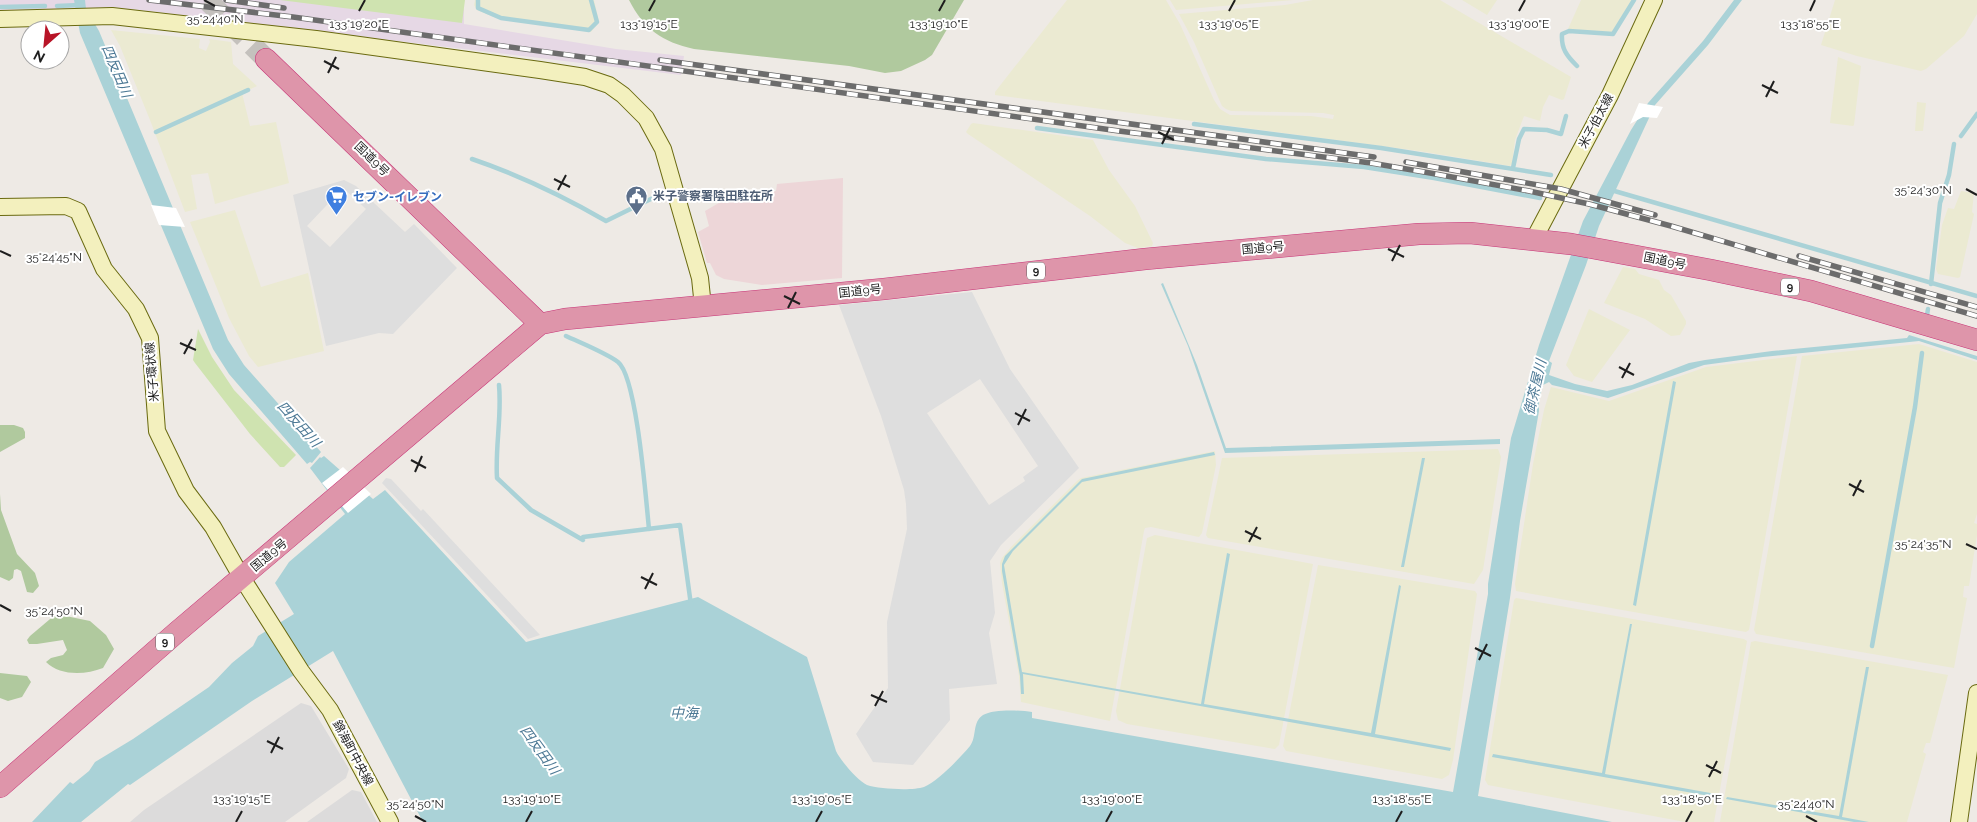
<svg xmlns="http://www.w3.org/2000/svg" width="1977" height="822" font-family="Raleway,'Noto Sans JP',sans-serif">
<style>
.residential{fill:#dcdbdb}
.commercial{fill:#edd6d8}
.industrial{fill:#e6d8e5}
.farmland{fill:#ebead2}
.grass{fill:#cfe3b0}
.forest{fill:#b0c99e}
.parking{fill:#dedede;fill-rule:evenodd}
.water{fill:#aad2d7}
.pier{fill:#fff}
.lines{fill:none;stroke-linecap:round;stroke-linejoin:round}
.stream{stroke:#aad2d7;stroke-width:4.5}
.highway-tunnel{stroke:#c4c1bd;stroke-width:21;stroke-dasharray:21 11;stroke-linecap:butt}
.secondary-casing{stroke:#6a6a10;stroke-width:18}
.highway-casing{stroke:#c83678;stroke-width:22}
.secondary{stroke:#f3f0be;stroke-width:16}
.highway{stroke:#de95aa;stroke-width:21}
.rail-casing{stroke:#6c6c6c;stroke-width:5.5}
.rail{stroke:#fff;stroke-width:4;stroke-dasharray:11;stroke-linecap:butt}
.ticks{fill:none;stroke:#1e1e1e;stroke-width:2}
.labels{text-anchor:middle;stroke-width:4;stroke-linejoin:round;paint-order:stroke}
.shield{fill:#fff;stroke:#626262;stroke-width:1}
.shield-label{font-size:11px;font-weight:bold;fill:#1e1e1e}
.street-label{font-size:12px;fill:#1e1e1e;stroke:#fff}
.service-label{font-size:12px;font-weight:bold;fill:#4e5e75;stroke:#fff;text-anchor:start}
.shop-label{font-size:12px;font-weight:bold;fill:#366cbe;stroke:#fff;text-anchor:start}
.water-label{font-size:14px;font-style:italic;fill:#4d7995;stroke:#fff}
.ticks-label{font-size:12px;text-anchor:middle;fill:#1e1e1e;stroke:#fff;stroke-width:4;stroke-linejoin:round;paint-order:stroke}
</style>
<rect width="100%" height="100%" fill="#eeeae5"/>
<path class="residential" d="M 301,703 L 311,706 L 349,769 L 346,778 L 285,822 L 130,822 L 144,810 Z
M 352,790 L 361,792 L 377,822 L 307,822 Z"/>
<path class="commercial" d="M 843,178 L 842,278 L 762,285 L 724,279 L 716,275 L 710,263 L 707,263 L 698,232 L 709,226 L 705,211 L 724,200 L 776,191 L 777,184 Z"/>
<path class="industrial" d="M 0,0 L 464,0 L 464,24 L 616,49 L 684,56 L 681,75 L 132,9 L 0,11 Z"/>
<path class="farmland" d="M 475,0 L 594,0 L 599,21 L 597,25 L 591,32 L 499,19 L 477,10 L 474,5 Z
M 1067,0 L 1166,0 L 1180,24 L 1214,100 L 1220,109 L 1230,115 L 1311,116 L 1333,119 L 1334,115 L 1323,113 L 1231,111 L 1226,109 L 1222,106 L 1194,42 L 1179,14 L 1285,5 L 1313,0 L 1440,0 L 1571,77 L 1564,99 L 1562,100 L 1549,95 L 1543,107 L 1540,121 L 1524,116 L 1515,140 L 1512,164 L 1510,166 L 1419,151 L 995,95 L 995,92 Z
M 1170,0 L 1293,0 L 1176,10 Z
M 1462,0 L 1497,0 L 1487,15 Z
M 1581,0 L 1632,0 L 1612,33 L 1568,29 Z
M 1835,0 L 1977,0 L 1977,14 L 1964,36 L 1926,69 L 1921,71 L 1857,56 L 1821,45 Z
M 111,30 L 200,39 L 199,48 L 206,51 L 210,42 L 209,39 L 231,42 L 233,64 L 257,86 L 242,93 L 250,126 L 276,122 L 289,183 L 215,204 L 208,173 L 191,175 L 197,209 L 185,212 L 150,120 L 120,46 Z
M 1838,57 L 1861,66 L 1854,125 L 1853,126 L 1830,123 Z
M 1917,102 L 1926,103 L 1923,131 L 1915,131 Z
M 973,123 L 1093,140 L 1109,170 L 1135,206 L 1153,243 L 1152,246 L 1138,248 L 1125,243 L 1090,216 L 968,134 L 966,132 L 971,124 Z
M 1961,191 L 1974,193 L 1972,212 L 1974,214 L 1960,277 L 1958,278 L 1938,274 L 1936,269 L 1942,225 L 1948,208 L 1954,209 Z
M 235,210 L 261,287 L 308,273 L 324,351 L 258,367 L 249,356 L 229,318 L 190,222 Z
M 1623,267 L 1635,269 L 1639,274 L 1659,280 L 1664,290 L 1671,295 L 1686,321 L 1686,324 L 1680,335 L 1671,336 L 1645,319 L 1604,303 Z
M 1589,309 L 1630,330 L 1592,382 L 1574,376 L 1566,365 Z
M 1919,344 L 1977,362 L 1977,514 L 1974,523 L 1977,524 L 1977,535 L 1969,586 L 1964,586 L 1963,597 L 1967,598 L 1954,668 L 1756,634 L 1754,630 L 1802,356 Z
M 1797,356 L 1749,630 L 1746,632 L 1516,591 L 1515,584 L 1533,464 L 1544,410 L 1551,387 L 1609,401 L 1706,367 Z
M 1498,449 L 1501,457 L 1483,570 L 1474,584 L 1208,538 L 1206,535 L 1222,458 Z
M 1215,451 L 1216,465 L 1202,533 L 1199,537 L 1151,527 L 1145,528 L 1144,531 L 1110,721 L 1021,702 L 1019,676 L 1002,583 L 1000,563 L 1002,558 L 1011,547 L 1077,481 L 1081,478 Z
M 1155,535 L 1313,564 L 1279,745 L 1275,749 L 1127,724 L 1118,720 L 1116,711 L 1147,538 Z
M 1318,565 L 1475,591 L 1477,594 L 1453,760 L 1449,775 L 1442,779 L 1286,751 L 1283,746 Z
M 1516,598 L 1744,639 L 1747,641 L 1714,822 L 1685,822 L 1488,785 L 1485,780 L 1514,600 Z
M 1755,641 L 1948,675 L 1930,743 L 1926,743 L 1923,752 L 1926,754 L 1907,822 L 1720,822 L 1751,642 Z"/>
<path class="grass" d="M 280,0 L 465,0 L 462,23 Z
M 198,329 L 212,357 L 234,390 L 296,455 L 284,467 L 280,467 L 250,434 L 195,363 L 193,360 Z"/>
<path class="forest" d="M 629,0 L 964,0 L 932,55 L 925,60 L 901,71 L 885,73 L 849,66 L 694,49 C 662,42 644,29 629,0 Z
M 0,425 L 14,425 L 23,428 L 25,432 L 25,438 L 0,452 Z
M 0,494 L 1,510 L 17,554 L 35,573 L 39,586 L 33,593 L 27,592 L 21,571 L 17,569 L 14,570 L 13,578 L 9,581 L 0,577 Z
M 56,614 L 90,621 L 106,635 L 114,649 L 103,668 C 85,675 60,676 46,662 L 51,658 L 63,655 L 67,650 L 63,640 L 37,644 L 29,644 L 27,640 L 30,636 Z
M 0,673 L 27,676 L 31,682 L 22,697 L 8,701 L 0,698 Z"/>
<path class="parking" d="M 344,180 L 356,186 L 405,232 L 414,224 L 457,268 L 393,334 L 379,333 L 326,346 L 293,195 ZM 343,188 L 366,209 L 330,247 L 307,226 Z
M 972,292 L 1010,369 L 1079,468 L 1001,545 L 990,561 L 995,613 L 989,633 L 997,684 L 949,689 L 950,720 L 913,765 L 873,762 L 856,734 L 888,688 L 887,622 L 907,529 L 906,504 L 904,490 L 881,416 L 839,305 ZM 980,379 L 1038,466 L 1023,477 L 1025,481 L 989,505 L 927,413 Z
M 386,478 L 391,479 L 421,511 L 423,509 L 540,635 L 528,639 L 382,483 Z"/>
<path class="water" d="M 74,0 L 85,0 L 86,9 L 99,31 L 228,340 L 244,365 L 321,452 L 312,463 L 310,462 L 307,464 L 229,374 L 213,349 L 80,33 Z
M 1734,0 L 1742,0 L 1708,45 L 1655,105 L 1599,226 L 1586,265 L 1549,361 L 1552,363 L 1549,375 L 1575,384 L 1607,391 L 1632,385 L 1689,363 L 1705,360 L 1772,351 L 1907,338 L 1909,335 L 1977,356 L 1977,360 L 1919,341 L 1763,357 L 1704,365 L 1608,398 L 1552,385 L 1549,382 L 1543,385 L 1539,400 L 1539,411 L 1520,521 L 1510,598 L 1478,796 L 1612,822 L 423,822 L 333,651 L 252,701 L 130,785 L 128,784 L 81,822 L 32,822 L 70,782 L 73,784 L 89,771 L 95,762 L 133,739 L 209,687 L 232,663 L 253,646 L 258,636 L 294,614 L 275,583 L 289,562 L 345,514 L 310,468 L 320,457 L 321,458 L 324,456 L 373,499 L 385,490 L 526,642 L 698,597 L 807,657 L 836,751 C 840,760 858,781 867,785 C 879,789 912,791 924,787 C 938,781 960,758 970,746 C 977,737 972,722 983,715 C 993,709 1020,710 1032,712 L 1032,718 L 1453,792 L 1488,594 L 1488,584 L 1511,438 L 1539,345 L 1583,221 L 1631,130 L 1648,103 L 1703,41 Z
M 1163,283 L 1197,365 L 1226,448 L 1500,439 L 1500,444 L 1225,453 L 1188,346 L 1161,284 Z
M 1673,381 L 1676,382 L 1636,606 L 1633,605 Z
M 1214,452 L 1215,455 L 1082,482 L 1013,551 L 1004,565 L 1022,672 L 1201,704 L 1227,553 L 1230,554 L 1204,704 L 1371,733 L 1399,585 L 1401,586 L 1375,734 L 1451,748 L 1450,751 L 1023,674 L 1024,694 L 1021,694 L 1020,676 L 1002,571 L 1002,564 L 1005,556 L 1082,479 Z
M 1422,458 L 1425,458 L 1404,567 L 1401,567 Z
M 1630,624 L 1632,624 L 1605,774 L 1716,794 L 1715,797 L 1492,757 L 1493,754 L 1602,773 Z
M 1866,667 L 1869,667 L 1842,817 L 1869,822 L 1854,822 L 1726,799 L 1727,797 L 1839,816 Z"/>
<path class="pier" d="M 1639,103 L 1663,107 L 1657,118 L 1643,117 L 1630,124 Z
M 151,205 L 176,208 L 185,227 L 159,225 Z
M 343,467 L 371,494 L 348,513 L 322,483 Z"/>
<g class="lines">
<path class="stream" d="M 478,0 L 478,8 L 501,18 L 589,30 L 597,22 L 591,0
M 57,6 L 80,5
M 0,7 L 45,6
M 1577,66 C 1567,56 1561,49 1562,34 L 1569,31 L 1613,34 L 1634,0
M 1194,124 L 1381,148 L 1551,175
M 1037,128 L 1266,159 L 1364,167 L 1434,178 L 1540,198
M 156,132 L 248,90
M 1961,136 L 1977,114
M 472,159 C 519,175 563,196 606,221 L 659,195
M 1513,168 L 1519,139 L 1524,129 L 1547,130 L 1561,134 L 1566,116
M 1611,190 L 1977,296
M 1931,284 L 1940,203 L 1949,175 L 1954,144
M 1927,315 L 1928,309
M 566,336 C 581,343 606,353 618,362 C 637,377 646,501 649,529
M 499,385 C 502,416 495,447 497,478 L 531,510 L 583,540 L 583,537 L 680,525 L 691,605
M 1872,646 L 1915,407 L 1922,353"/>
<path class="highway-tunnel" d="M 207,0 L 266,59"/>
<defs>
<path id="secondary" d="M 0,19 L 112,16 L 316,39 L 540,70 L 585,77 L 609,85 L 623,95 L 646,118 L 663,149 L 700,278 L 703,307
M 0,207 L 66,206 L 78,211 L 104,269 L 136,309 L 150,338 L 157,431 L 186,491 L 213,527 L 242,578 L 301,671 L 330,710 L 390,822
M 1534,239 L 1610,95 L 1654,0
M 1959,822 L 1977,693"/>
<path id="highway" d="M 266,59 L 540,324
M 0,787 L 177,632 L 540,324 L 565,319 L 884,289 L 1145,259 L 1419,234 L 1470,233 L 1571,244 L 1711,270 L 1811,291 L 1977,340"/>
</defs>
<use href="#secondary" class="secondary-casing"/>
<use href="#highway" class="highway-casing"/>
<use href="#secondary" class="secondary"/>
<use href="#highway" class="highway"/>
<defs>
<path id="rail" d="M 149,0 L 293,17 L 1119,131 L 1371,163 L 1430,173 L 1529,191 L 1589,204 L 1671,226 L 1977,316
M 226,0 L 284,8
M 660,60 L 1374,157
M 1406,162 L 1561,189 L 1655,215
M 1799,256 L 1977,307"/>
</defs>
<use href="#rail" class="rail-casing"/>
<use href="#rail" class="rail"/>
</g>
<path class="ticks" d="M 204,0 L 215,6M 359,11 L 365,0M 649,11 L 655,0M 939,11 L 945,0M 1229,11 L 1235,0M 1519,11 L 1525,0M 1810,11 L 1815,0M 324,61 L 339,69M 328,73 L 336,57M 1762,85 L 1778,93M 1766,97 L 1774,81M 1158,132 L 1174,140M 1162,144 L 1170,128M 554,179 L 570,187M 1966,189 L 1977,195M 558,190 L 566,175M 1388,249 L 1404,257M 0,251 L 11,256M 1392,261 L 1400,245M 784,296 L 800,304M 788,308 L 796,292M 180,343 L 196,350M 184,354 L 192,339M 1619,367 L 1634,375M 1622,378 L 1630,363M 1015,413 L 1030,421M 1018,425 L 1026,409M 411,460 L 426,468M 415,472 L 422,456M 1849,484 L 1864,492M 1853,496 L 1861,480M 1245,531 L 1261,539M 1249,542 L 1257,527M 1966,544 L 1977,549M 641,577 L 657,585M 645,589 L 653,573M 0,605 L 11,611M 1475,648 L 1491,656M 1479,660 L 1487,644M 871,695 L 887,702M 875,706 L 883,691M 267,741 L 283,749M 271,753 L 279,737M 1706,765 L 1721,773M 1709,777 L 1717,761M 415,816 L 426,822M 1806,816 L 1817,822M 236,822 L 242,811M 526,822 L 532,811M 816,822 L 822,811M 1106,822 L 1112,811M 1396,822 L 1402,811M 1686,822 L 1692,811"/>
<defs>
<symbol id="civic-pin" viewBox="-11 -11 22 30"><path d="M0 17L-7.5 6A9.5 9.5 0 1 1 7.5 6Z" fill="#5c6f8a" stroke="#fff"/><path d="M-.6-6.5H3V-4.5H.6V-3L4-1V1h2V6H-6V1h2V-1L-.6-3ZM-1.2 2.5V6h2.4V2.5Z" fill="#fff"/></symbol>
<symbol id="supermarket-pin" viewBox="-11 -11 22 30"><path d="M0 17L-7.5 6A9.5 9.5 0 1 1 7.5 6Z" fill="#3f7fe0" stroke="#fff"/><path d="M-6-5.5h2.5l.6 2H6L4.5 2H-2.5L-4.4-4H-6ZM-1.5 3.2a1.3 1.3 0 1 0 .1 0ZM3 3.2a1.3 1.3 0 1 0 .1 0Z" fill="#fff"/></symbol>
</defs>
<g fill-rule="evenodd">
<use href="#civic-pin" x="624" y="184" width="25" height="34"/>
<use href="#supermarket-pin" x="324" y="184" width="25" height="34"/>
</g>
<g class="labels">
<g class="shield">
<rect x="1027" y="262.5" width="18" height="17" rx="4"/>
<rect x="1781" y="278.5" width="18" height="17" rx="4"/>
<rect x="156" y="633.5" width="18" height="17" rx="4"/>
</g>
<g class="shield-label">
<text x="1036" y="275">9</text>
<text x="1790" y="291">9</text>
<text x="165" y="646">9</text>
</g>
<g class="street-label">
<text transform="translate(1596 121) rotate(-62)" y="4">米子伯太線</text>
<text transform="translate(372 159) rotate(44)" y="4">国道9号</text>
<text transform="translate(1263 248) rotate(-5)" y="4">国道9号</text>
<text transform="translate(1665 261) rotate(11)" y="4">国道9号</text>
<text transform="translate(860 291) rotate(-6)" y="4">国道9号</text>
<text transform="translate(152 372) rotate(-95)" y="4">米子環状線</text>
<text transform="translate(269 555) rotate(-40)" y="4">国道9号</text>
<text transform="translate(353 753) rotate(62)" y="4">錦海町中央線</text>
</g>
<g class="service-label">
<text x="653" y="200">米子警察署陰田駐在所</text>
</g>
<g class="shop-label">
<text x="353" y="201">セブン-イレブン</text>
</g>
<g class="water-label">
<text transform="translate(117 71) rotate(67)" y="5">四反田川</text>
<text transform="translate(1535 387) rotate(-77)" y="5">御茶屋川</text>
<text transform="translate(299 424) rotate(48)" y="5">四反田川</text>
<text x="684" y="718">中海</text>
<text transform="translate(540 750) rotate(54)" y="5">四反田川</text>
</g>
</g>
<g class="ticks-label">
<text x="215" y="23">35°24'40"N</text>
<text x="359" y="28">133°19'20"E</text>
<text x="649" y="28">133°19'15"E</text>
<text x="939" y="28">133°19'10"E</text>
<text x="1229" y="28">133°19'05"E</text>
<text x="1519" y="28">133°19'00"E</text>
<text x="1810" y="28">133°18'55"E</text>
<text x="1923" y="194">35°24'30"N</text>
<text x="54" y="261">35°24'45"N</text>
<text x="1923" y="548">35°24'35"N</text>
<text x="54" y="615">35°24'50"N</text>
<text x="242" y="803">133°19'15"E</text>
<text x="532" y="803">133°19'10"E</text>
<text x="822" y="803">133°19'05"E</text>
<text x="1112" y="803">133°19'00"E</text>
<text x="1402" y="803">133°18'55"E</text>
<text x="1692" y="803">133°18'50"E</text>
<text x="415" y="808">35°24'50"N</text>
<text x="1806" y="808">35°24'40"N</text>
</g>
<g transform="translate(45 45) rotate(207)"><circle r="24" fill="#ffffff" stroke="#a5a5a5"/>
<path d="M0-4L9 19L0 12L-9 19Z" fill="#b81427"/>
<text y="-8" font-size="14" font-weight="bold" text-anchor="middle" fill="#1e1e1e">N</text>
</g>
</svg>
